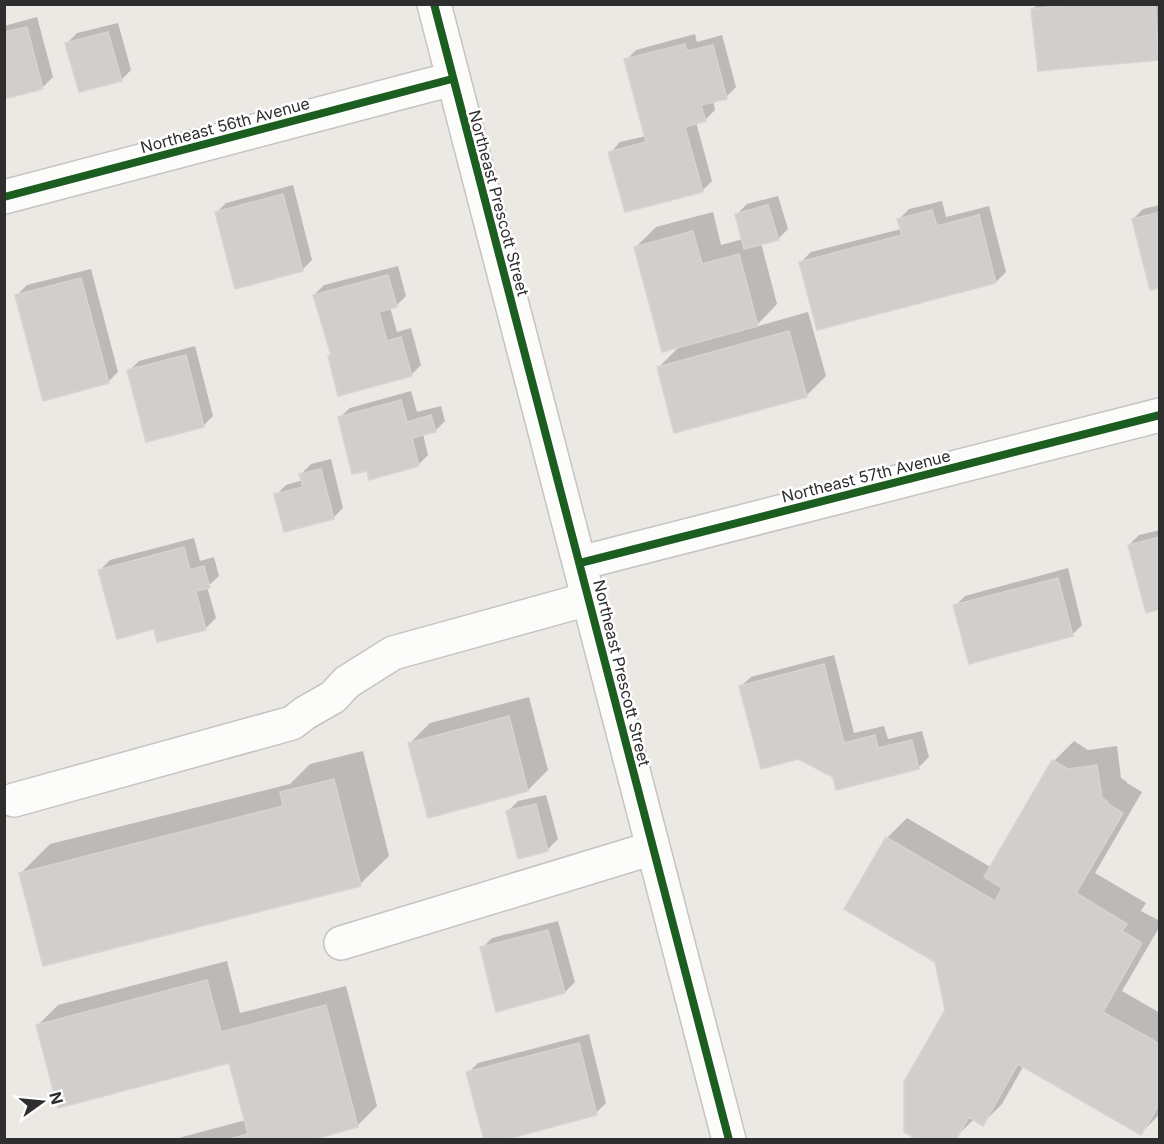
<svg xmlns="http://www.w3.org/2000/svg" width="1164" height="1144" font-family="Inter,sans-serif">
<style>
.shadow{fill:#0003}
.building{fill:#d1cecb;stroke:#d7d4d0;stroke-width:1.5}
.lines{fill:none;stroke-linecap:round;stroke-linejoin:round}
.minor-casing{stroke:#c5c4c5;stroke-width:36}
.minor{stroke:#fcfcfb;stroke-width:33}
.cycleway-casing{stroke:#fff;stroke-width:11}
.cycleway{stroke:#1b5e20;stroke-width:8}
.labels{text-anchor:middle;stroke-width:5;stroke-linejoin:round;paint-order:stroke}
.street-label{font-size:16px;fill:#2e2e2e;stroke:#fff}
</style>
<rect width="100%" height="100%" fill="#ece8e4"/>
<path class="shadow" d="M 1038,4 L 1160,4 L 1160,58 L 1158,59 L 1033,9 Z
M 37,17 L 53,77 L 43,87 L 4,97 L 4,26 Z
M 118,23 L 131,70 L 121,80 L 67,43 L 77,33 Z
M 695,34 L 697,42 L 722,35 L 736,87 L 726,97 L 713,101 L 715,110 L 705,120 L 696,122 L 712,181 L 702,191 L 610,153 L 620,142 L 646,136 L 626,60 L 636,50 Z
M 293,185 L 312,260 L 302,270 L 216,213 L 226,203 Z
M 778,196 L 788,229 L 778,239 L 761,243 L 777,304 L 755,327 L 808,312 L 826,376 L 806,396 L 658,368 L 681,345 L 636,247 L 656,227 L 713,212 L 721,245 L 743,239 L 737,214 L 747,204 Z
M 942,201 L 946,217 L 989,206 L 1006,272 L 996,282 L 801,262 L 811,252 L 901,229 L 899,219 L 909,209 Z
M 1160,205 L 1160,286 L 1133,219 L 1143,209 Z
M 398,266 L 406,296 L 396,306 L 390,307 L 397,332 L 411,328 L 421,365 L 411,375 L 314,295 L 324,285 Z
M 91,269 L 118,372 L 108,382 L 17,295 L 27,285 Z
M 195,346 L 213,416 L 203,426 L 129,371 L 139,361 Z
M 411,391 L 417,412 L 441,406 L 445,421 L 435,431 L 423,434 L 428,455 L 418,465 L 368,469 L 339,418 L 350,408 Z
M 331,459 L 343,508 L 333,518 L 276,495 L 286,485 L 303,480 L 301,474 L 311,464 Z
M 1160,530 L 1160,607 L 1129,545 L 1139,535 Z
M 194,538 L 200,561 L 214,557 L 219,576 L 207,587 L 216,618 L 206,628 L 158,641 L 155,627 L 100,570 L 110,560 Z
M 1068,568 L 1082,625 L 1072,635 L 955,606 L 965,596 Z
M 834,655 L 854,733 L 884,726 L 888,739 L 922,731 L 929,757 L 919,767 L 834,776 L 740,687 L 751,677 Z
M 529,697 L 548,770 L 528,790 L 410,743 L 430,723 Z
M 1074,741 L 1088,750 L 1117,746 L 1121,778 L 1127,782 L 1127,783 L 1142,792 L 1095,873 L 1146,903 L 1141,911 L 1160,921 L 1160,926 L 1122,991 L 1160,1013 L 1160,1114 L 1141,1133 L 1024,1065 L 1002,1104 L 982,1124 L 974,1119 L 956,1137 L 946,1010 L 937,961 L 887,838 L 907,818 L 992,868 L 1054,761 Z
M 363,751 L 389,856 L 360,884 L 21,873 L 50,844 L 290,784 L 310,764 Z
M 546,795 L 558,839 L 548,849 L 519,857 L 508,811 L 518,801 Z
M 558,921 L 575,982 L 565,992 L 482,948 L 492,938 Z
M 227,961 L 240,1013 L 346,986 L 377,1106 L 357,1126 L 305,1140 L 171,1140 L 246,1120 L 230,1061 L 38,1025 L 58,1005 Z
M 589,1034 L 606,1103 L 596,1113 L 468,1073 L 478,1063 Z"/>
<path class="building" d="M 1077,4 L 1155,4 L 1159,60 L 1038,71 L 1031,9 Z
M 27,27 L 43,89 L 4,99 L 4,32 Z
M 108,32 L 122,81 L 79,92 L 65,43 Z
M 685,44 L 687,51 L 713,45 L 727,99 L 701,105 L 706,121 L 685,127 L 703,192 L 625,212 L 608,152 L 646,142 L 624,59 Z
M 283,194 L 303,271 L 235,289 L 215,212 Z
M 768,205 L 779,240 L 744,249 L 735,214 Z
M 932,210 L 937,226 L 979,215 L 996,283 L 817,330 L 799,262 L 902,235 L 897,219 Z
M 1160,212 L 1160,288 L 1150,290 L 1132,219 Z
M 693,231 L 702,264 L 739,254 L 758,326 L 662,352 L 634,247 Z
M 388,275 L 397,307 L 379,312 L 387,341 L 401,337 L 412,376 L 338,396 L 328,356 L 331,355 L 313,295 Z
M 81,278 L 109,383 L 43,401 L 15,295 Z
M 789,331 L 807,397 L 674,433 L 657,367 Z
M 186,355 L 204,427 L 146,442 L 127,370 Z
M 401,400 L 407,422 L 431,415 L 436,432 L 412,438 L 419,466 L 369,480 L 367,471 L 352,474 L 338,417 Z
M 321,469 L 334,519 L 284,532 L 274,494 L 303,487 L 299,474 Z
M 1160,537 L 1160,609 L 1146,613 L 1128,545 Z
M 184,547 L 190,570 L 204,566 L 210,588 L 196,591 L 206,630 L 157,642 L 154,629 L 117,639 L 98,570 Z
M 1058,578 L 1073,636 L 969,664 L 953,605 Z
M 824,664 L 844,743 L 875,735 L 878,748 L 912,740 L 919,769 L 836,790 L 833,777 L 798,759 L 761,769 L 739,686 Z
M 509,716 L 528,791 L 428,818 L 408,743 Z
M 1052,760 L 1068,769 L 1097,765 L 1102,798 L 1108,802 L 1108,804 L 1123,813 L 1076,893 L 1127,924 L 1122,931 L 1142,943 L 1103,1012 L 1160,1044 L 1160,1103 L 1141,1135 L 1018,1064 L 983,1126 L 969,1117 L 957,1138 L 947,1140 L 918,1140 L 904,1132 L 904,1082 L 945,1010 L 935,962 L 844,909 L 886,837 L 995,901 L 1002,888 L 984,877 Z
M 334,779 L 361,886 L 43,966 L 19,873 L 283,806 L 280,792 Z
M 536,804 L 548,851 L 518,859 L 506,811 Z
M 548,930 L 565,993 L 496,1012 L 480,947 Z
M 207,980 L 221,1032 L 326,1005 L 358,1127 L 311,1140 L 225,1140 L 248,1134 L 229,1063 L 58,1108 L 36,1025 Z
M 579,1043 L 597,1115 L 503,1140 L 484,1140 L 466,1072 Z"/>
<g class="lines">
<defs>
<path id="minor" d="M 434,4 L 729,1140
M 4,197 L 452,79
M 580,563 L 1160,415
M 14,800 L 292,723 L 305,713 L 333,697 L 347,682 L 393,653 L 588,599
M 341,943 L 653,848"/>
</defs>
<use href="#minor" class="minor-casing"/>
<use href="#minor" class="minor"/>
<defs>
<path id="cycleway" d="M 434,4 L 729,1140
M 4,197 L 452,79
M 580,563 L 1160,415"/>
</defs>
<use href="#cycleway" class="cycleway-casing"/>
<use href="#cycleway" class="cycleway"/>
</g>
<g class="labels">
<g class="street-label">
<text transform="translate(225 125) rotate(-15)" y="6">Northeast 56th Avenue</text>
<text transform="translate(499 203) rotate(75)" y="6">Northeast Prescott Street</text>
<text transform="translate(866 476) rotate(-14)" y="6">Northeast 57th Avenue</text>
<text transform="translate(622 673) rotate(76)" y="6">Northeast Prescott Street</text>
</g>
</g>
<rect width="1164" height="1144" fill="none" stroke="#2e2e2e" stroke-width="12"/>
<g transform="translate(42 1102) rotate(75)" stroke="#ffffff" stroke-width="4.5" paint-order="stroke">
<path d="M0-4.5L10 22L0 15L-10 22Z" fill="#2e2e2e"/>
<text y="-9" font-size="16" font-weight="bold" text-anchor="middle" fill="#2e2e2e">N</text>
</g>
</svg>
